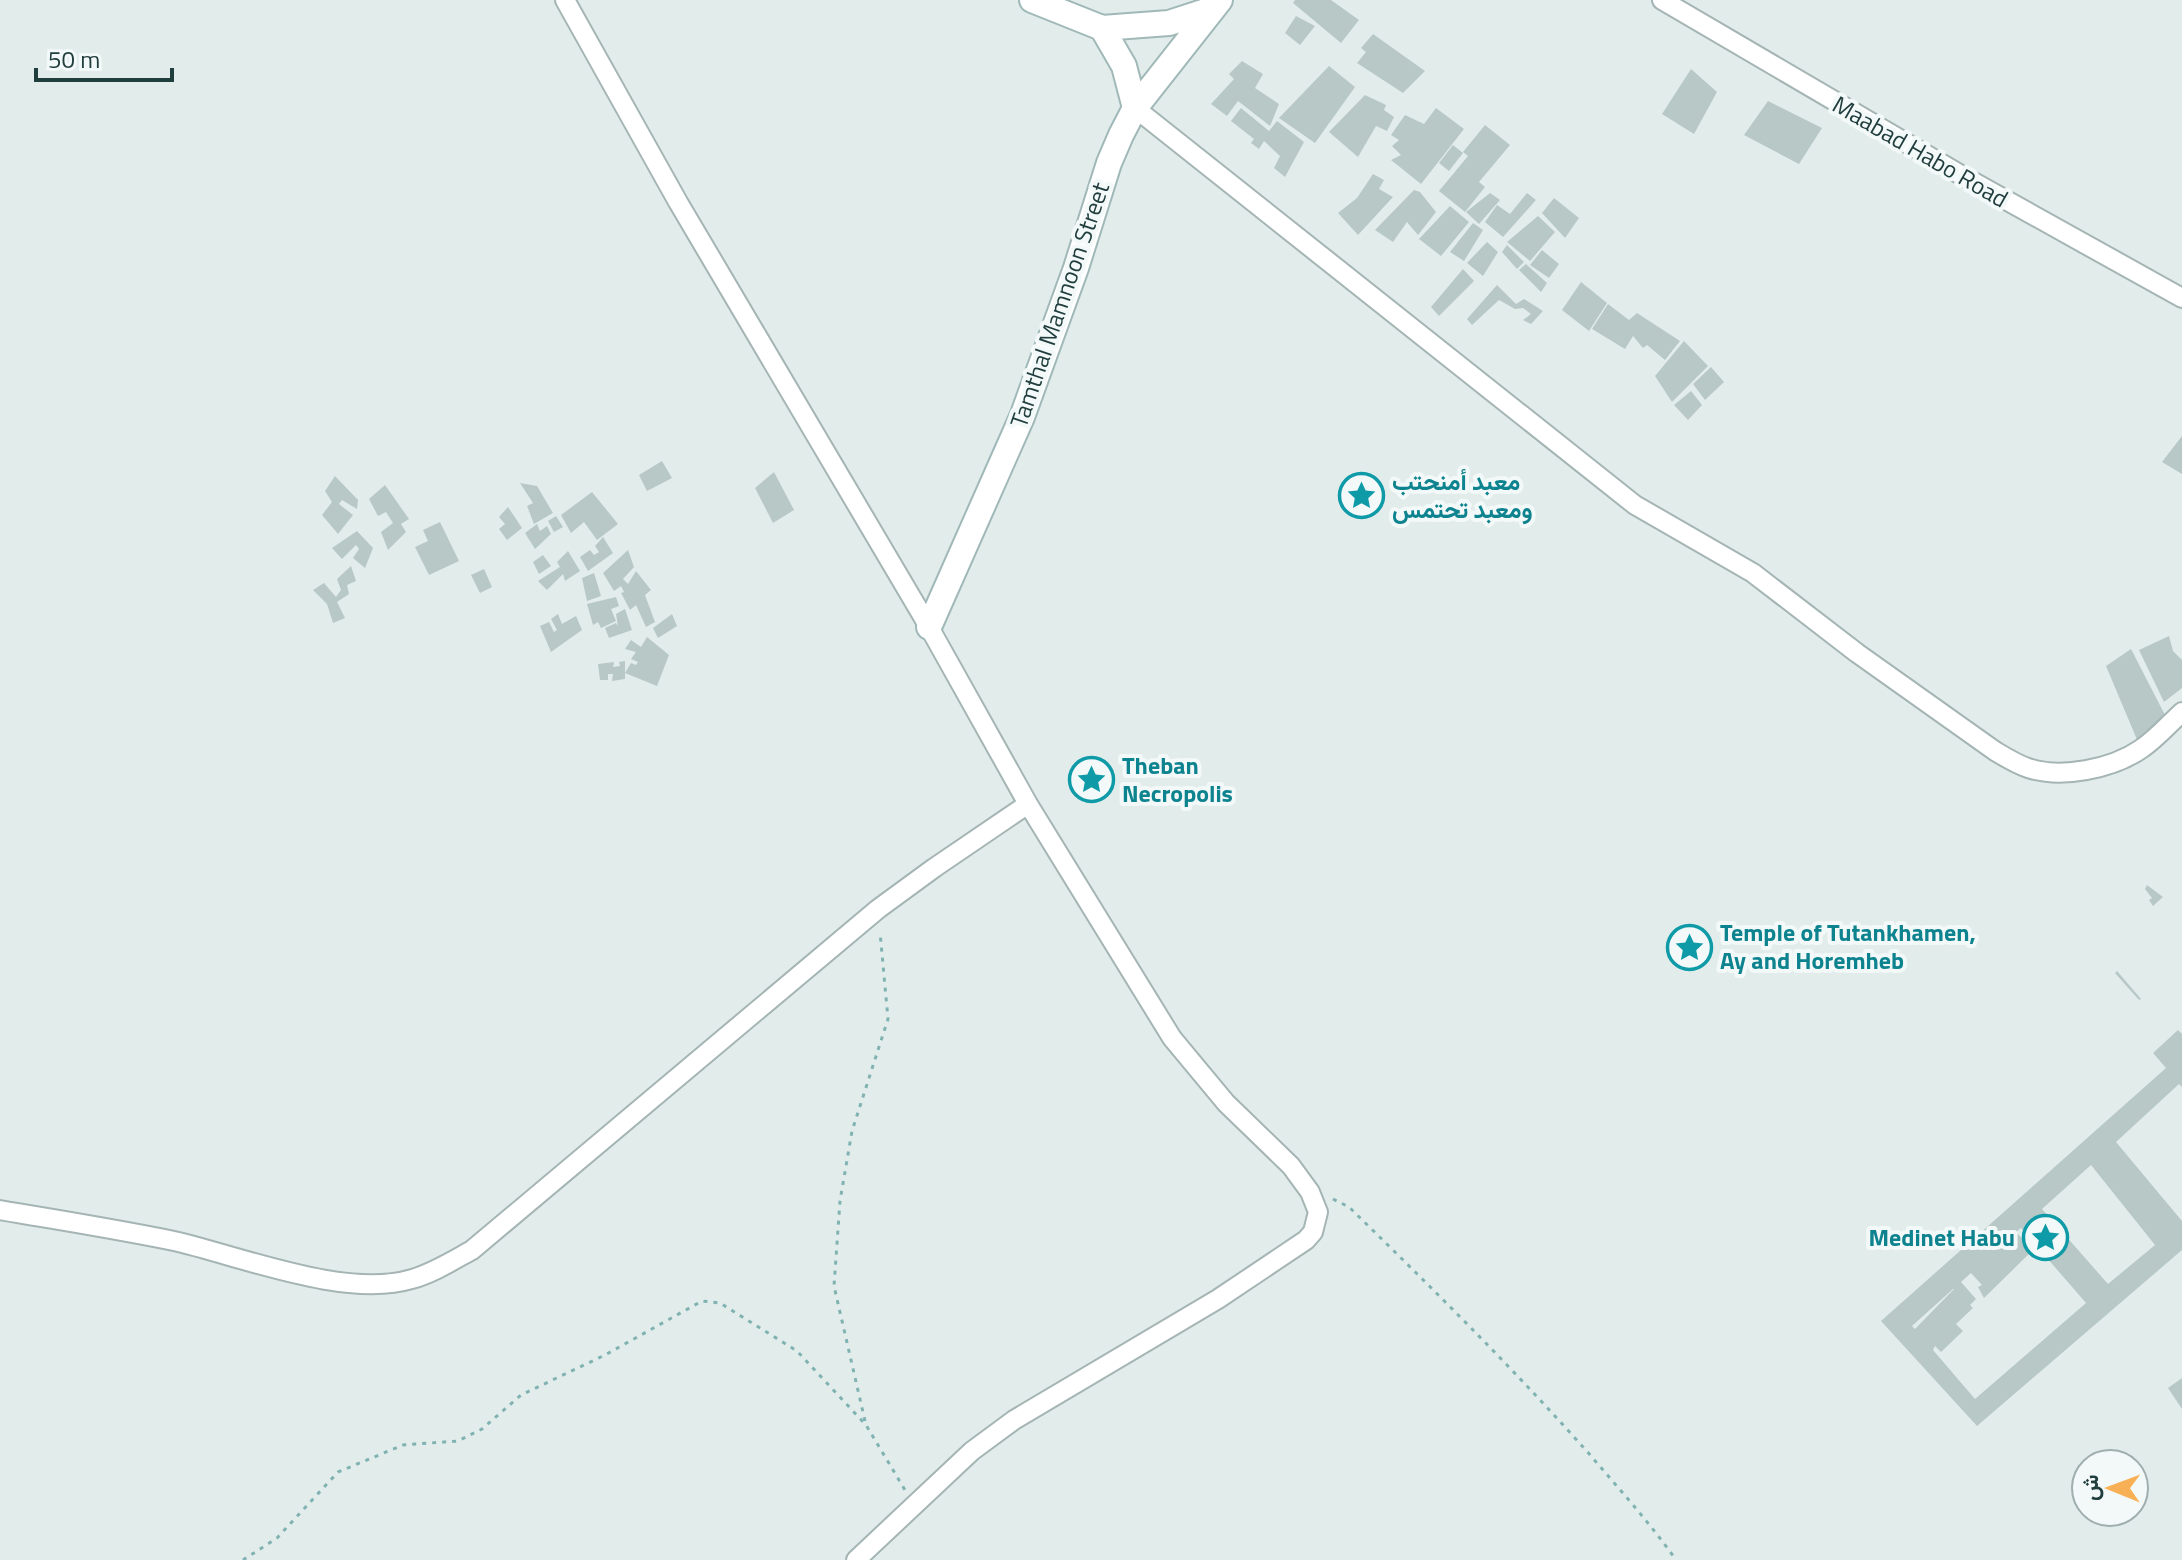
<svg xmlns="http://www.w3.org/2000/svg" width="2182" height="1560" font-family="'Titillium Web',Vazirmatn,sans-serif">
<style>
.building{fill:#b7c8c6;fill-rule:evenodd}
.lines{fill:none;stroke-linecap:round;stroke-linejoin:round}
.street-casing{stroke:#a4b5b4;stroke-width:22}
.secondary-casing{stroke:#a0b9b8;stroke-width:28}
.path{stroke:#81b2b2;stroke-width:3;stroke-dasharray:4 6;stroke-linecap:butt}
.street{stroke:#fff;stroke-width:18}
.secondary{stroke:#fff;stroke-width:24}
.labels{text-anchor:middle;stroke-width:8;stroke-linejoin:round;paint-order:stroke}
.street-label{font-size:24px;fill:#213e3f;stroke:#f3f9f8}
.culture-label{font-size:24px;font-weight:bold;fill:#0d838f;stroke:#f3f9f8;text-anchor:start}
</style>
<rect width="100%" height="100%" fill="#e2edeb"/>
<path class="building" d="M 1295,0 L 1331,0 L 1359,20 L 1341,43 L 1293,3 Z
M 1296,16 L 1315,26 L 1300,45 L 1285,33 Z
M 1373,34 L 1425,71 L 1403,93 L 1357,63 L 1366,52 L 1361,48 Z
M 1242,61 L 1263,74 L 1255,88 L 1279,104 L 1270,126 L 1238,101 L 1227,116 L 1211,104 L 1234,79 L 1229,74 Z
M 1329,66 L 1355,87 L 1315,143 L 1279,118 Z
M 1691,69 L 1717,92 L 1694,134 L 1662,114 Z
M 1365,95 L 1386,105 L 1384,110 L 1394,117 L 1387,131 L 1376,126 L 1358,157 L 1329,132 Z
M 1768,101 L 1822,128 L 1799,164 L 1744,135 Z
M 1241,108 L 1269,131 L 1277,121 L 1304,142 L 1285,177 L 1274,168 L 1280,156 L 1264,141 L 1259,149 L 1251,143 L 1254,139 L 1231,121 Z
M 1436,108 L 1464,129 L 1421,184 L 1391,160 L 1401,155 L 1392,146 L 1399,140 L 1391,135 L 1405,115 L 1424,124 Z
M 1485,125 L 1510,145 L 1479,182 L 1485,187 L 1465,212 L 1439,191 L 1468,156 L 1463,152 Z
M 1453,145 L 1463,153 L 1449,171 L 1439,163 Z
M 1373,174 L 1384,180 L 1379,189 L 1393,197 L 1358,235 L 1338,213 L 1357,198 Z
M 1414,190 L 1420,192 L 1436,212 L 1418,235 L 1407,222 L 1393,242 L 1375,230 Z
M 1490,193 L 1500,200 L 1479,224 L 1466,212 Z
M 1527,193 L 1536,200 L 1503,237 L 1485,222 L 1497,205 L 1510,214 Z
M 1554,198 L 1579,218 L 1565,238 L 1542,213 Z
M 1450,206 L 1469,222 L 1441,256 L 1419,239 Z
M 1538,216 L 1555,232 L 1530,261 L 1507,242 Z
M 1473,223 L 1483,230 L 1464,261 L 1450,252 Z
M 1487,242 L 1498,252 L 1483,276 L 1467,263 Z
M 1507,245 L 1524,262 L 1517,269 L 1502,252 Z
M 1542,250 L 1559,264 L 1549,278 L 1530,265 Z
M 1526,264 L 1547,283 L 1541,292 L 1519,270 Z
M 1463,269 L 1474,281 L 1439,316 L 1431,307 Z
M 1581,282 L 1607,303 L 1589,331 L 1562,310 Z
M 1497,285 L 1516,304 L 1524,299 L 1543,311 L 1531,324 L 1523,320 L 1531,314 L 1523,308 L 1515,309 L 1499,300 L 1472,325 L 1467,319 Z
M 1608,304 L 1629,320 L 1637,313 L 1680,341 L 1665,360 L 1647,345 L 1643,348 L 1633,336 L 1625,349 L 1592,329 Z
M 1684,341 L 1708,366 L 1672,402 L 1655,376 Z
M 1711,367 L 1724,382 L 1705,400 L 1693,384 Z
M 1691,391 L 1702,405 L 1688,420 L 1674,405 Z
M 2182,436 L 2182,474 L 2162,462 Z
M 662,461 L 672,478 L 647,491 L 639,475 Z
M 774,472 L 794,510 L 773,523 L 755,488 Z
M 335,476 L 358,500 L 357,509 L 342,500 L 339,504 L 353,515 L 338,534 L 322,515 L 332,502 L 325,491 Z
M 520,483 L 537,486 L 553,513 L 534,524 L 527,506 L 533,503 Z
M 385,485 L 409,519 L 401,524 L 406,532 L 388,550 L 381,532 L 393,523 L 386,512 L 378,516 L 369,499 Z
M 592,492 L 618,524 L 597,540 L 584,522 L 571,533 L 561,515 Z
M 508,507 L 522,528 L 507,540 L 499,529 L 505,524 L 499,517 Z
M 556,516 L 563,527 L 554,532 L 548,521 Z
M 440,522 L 459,561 L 429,575 L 415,547 L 428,541 L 423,530 Z
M 537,524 L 540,531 L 547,526 L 551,534 L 535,549 L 525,533 Z
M 357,531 L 373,548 L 365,568 L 353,558 L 359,549 L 356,545 L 342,559 L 332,548 Z
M 603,537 L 613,553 L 588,571 L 580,557 L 590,550 L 594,555 L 599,552 L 595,546 Z
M 628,550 L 634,567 L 623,579 L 628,584 L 636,571 L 651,590 L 645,595 L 655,622 L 646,627 L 636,605 L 630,610 L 621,593 L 624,592 L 621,586 L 614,591 L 603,573 Z
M 568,551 L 580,571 L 565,581 L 563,574 L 547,590 L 538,581 L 560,567 L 557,562 Z
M 543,555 L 551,566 L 539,574 L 533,562 Z
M 351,566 L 356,581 L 347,585 L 349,594 L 337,602 L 345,618 L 333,623 L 327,604 L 313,590 L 324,583 L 336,597 L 341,590 L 337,579 Z
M 484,569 L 492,587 L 480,593 L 471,575 Z
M 594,573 L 601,596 L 587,601 L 582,578 Z
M 616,597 L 619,606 L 611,609 L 616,621 L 601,628 L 598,622 L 593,625 L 587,604 Z
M 625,609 L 632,630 L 609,638 L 605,628 L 616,623 L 618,626 L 616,614 Z
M 558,614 L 562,624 L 576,616 L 582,630 L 551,652 L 540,626 L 549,622 L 554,632 L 557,630 L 551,619 Z
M 672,614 L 677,626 L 658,638 L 653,628 Z
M 2169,636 L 2173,651 L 2182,660 L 2182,688 L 2164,702 L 2139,650 Z
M 647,637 L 669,655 L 657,686 L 625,673 L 631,663 L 636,665 L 638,662 L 631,659 L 636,652 L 625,649 L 631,640 L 641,647 Z
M 2131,649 L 2166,717 L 2138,742 L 2106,666 Z
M 625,661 L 625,679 L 612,681 L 613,674 L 608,674 L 608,680 L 600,680 L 598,664 L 614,662 L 613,667 L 620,666 L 619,662 Z
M 2147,885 L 2163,897 L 2153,906 L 2149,900 L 2152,898 L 2145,889 Z
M 2117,971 L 2141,999 L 2139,1000 L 2115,973 Z
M 2178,1030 L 2182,1034 L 2182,1087 L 2179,1084 L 2116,1142 L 2182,1221 L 2182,1250 L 1977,1426 L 1881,1321 L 2166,1068 L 2153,1053 ZM 2091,1165 L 2155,1245 L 2108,1284 L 2042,1209 ZM 2021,1228 L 2086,1303 L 1975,1399 L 1933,1350 L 1935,1346 L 1941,1352 L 1963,1331 L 1956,1324 L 1973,1308 L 1970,1305 L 1976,1299 L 1961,1282 L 1971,1273 L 1982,1285 L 1978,1287 L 1984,1298 L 2033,1250 L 2016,1232 ZM 1953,1289 L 1954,1289 L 1915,1329 L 1912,1326 Z
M 2182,1378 L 2182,1409 L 2168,1388 Z"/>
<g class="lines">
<defs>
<path id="street" d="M 565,0 L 678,202 L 929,627 L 1028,804 L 1172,1038 L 1226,1103 L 1291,1166 L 1310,1192 L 1318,1212 L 1313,1232 L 1306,1240 L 1218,1299 L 1014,1420 L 972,1451 L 856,1560
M 1662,0 L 1961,175 L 2182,298
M 1135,108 L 1635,505 L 1753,573 L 1857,653 L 1995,751 C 2005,757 2016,764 2028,768 C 2061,779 2112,769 2141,749 C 2156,739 2169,724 2182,712
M 0,1210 C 58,1220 116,1229 174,1241 C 240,1256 345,1299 412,1279 C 433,1273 452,1261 472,1250 L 878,909 L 934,868 L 1028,804"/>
<path id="secondary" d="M 1032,0 L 1102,28 L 1169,23 L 1212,9
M 1102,28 L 1124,66 L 1135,108
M 929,627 L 1022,417 L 1076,268 L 1109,163 L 1121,135 L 1135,108 L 1220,0"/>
</defs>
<use href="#street" class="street-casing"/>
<use href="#secondary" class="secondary-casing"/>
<path class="path" d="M 1333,1199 L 1349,1207 C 1432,1288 1514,1369 1591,1456 C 1620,1490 1650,1523 1676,1560
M 865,1421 L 834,1286 L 840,1201 L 852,1131 L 888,1019 L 880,932
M 243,1560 L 277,1538 L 338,1472 L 403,1445 L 458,1441 L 482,1429 L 521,1395 L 605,1355 L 702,1301 L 720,1303 L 797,1351 L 866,1425 L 905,1490"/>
<use href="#street" class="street"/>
<use href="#secondary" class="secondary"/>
</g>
<defs>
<symbol id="sight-ring" viewBox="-11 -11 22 22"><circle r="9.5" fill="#f3f9f8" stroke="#0f9aa8" stroke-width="1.5"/><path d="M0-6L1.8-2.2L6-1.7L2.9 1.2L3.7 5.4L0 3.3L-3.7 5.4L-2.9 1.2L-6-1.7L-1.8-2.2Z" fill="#0f9aa8"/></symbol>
</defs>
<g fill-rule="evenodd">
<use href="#sight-ring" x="1336" y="470" width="51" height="51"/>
<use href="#sight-ring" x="1066" y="754" width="51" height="51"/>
<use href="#sight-ring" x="1664" y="922" width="51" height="51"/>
<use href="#sight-ring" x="2020" y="1212" width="51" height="51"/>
</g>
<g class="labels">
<g class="street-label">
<text transform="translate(1920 152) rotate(30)" y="8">Maabad Habo Road</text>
<text transform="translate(1060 305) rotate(-71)" y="8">Tamthal Mamnoon Street</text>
</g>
<g class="culture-label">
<text x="1392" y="490">معبد أمنحتب<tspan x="1392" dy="28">ومعبد تحتمس</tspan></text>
<text x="1122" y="774">Theban<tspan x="1122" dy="28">Necropolis</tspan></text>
<text x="1720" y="941">Temple of Tutankhamen,<tspan x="1720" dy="28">Ay and Horemheb</tspan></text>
<text x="2015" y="1246" text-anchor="end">Medinet Habu</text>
</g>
</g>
<g transform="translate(2110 1488) rotate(271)"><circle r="38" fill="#f3f9f8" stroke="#9faeae" stroke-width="2"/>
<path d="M0-6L14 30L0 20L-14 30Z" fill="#f8b056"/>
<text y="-12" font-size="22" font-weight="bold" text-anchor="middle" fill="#213e3f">ش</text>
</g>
<path d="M36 68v12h136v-12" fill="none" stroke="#213e3f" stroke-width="4"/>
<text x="48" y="68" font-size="24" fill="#213e3f" stroke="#f3f9f8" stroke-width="6" paint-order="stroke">50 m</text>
</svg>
